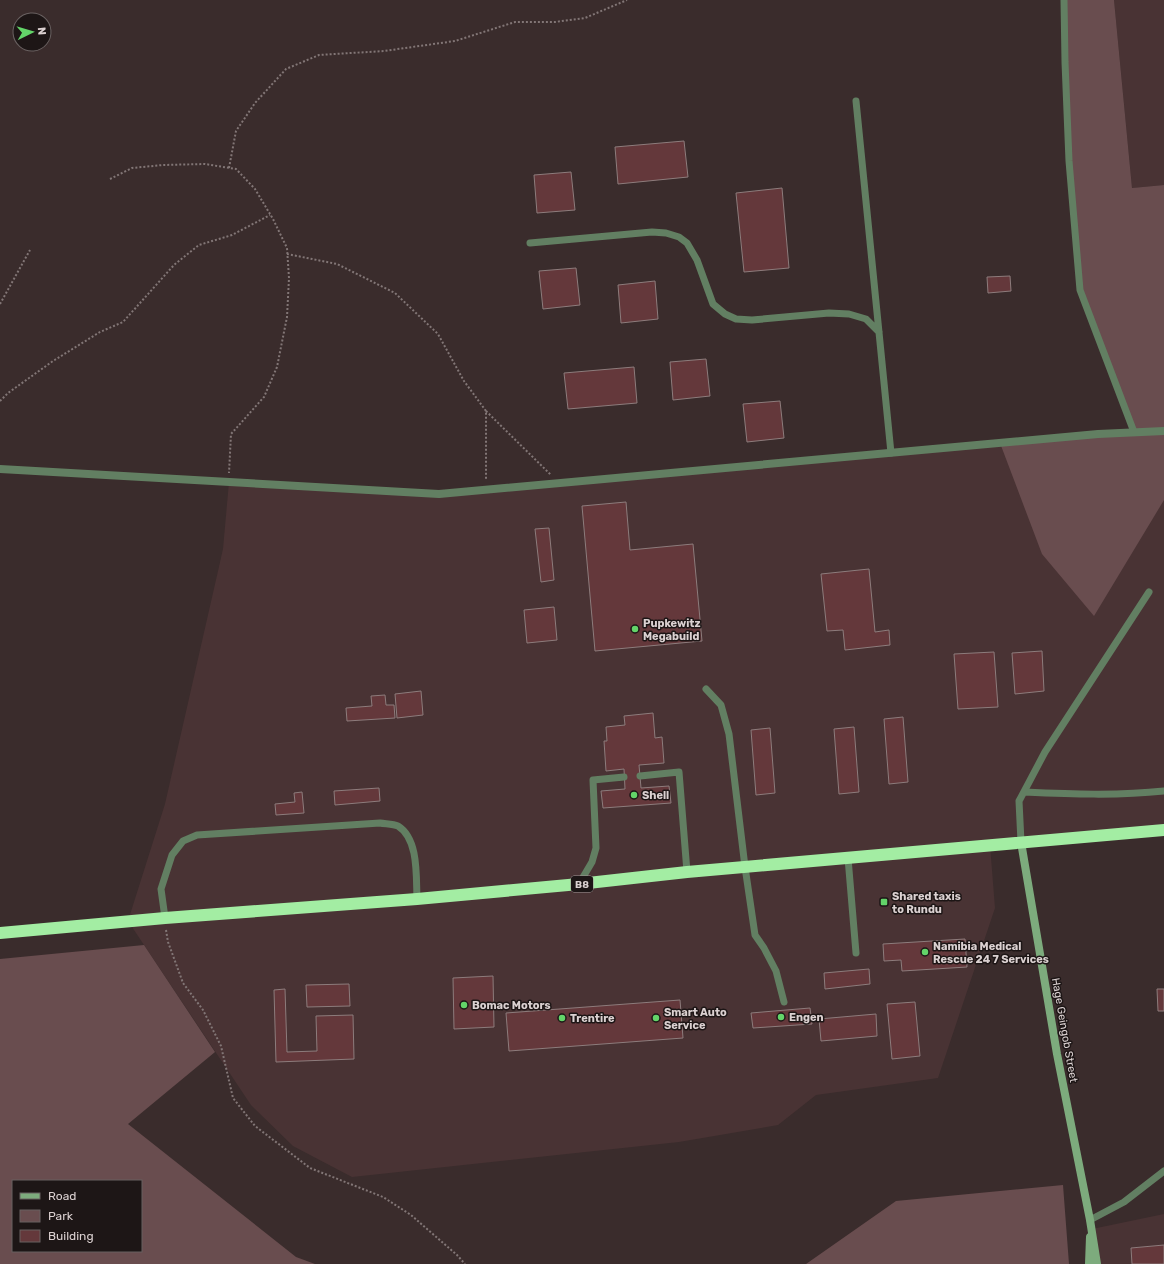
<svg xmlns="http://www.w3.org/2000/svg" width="1164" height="1264" font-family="Rubik,sans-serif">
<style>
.built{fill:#493334}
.green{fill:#694d4f;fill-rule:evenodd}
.building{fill:#64383b;stroke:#8d7c7c}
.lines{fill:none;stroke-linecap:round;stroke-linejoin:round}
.path{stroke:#827676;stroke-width:2;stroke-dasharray:2 2;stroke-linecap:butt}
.lane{stroke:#627f62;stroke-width:7}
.street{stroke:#627f62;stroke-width:8}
.secondary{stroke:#7dab7d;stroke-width:8}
.highway{stroke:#a3eda3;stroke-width:12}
.poi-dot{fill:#63d469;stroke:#1d1616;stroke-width:1.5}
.labels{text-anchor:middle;stroke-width:3;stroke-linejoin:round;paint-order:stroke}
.shield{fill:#1d1616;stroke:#a29999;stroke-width:1}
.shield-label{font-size:10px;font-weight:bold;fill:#dbd1d1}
.poi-label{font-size:11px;font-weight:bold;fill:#dbd1d1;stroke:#1d1616;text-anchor:start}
.street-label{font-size:11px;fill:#dbd1d1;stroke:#1d1616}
</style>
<rect width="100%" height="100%" fill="#3a2c2c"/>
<path class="built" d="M 1114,0 L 1164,0 L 1164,185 L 1132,188 Z
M 1164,430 L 1164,830 L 990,845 L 995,908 L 938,1078 L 816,1095 L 778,1125 L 679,1142 L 352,1177 L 293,1146 L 251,1105 L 128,921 L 165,804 L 223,549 L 229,482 L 439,494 Z
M 1164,1214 L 1164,1264 L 1097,1264 L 1092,1229 Z"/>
<path class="green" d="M 1064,0 L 1114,0 L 1132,188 L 1164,185 L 1164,500 L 1094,616 L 1042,554 L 1000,443 L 1134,432 L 1080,290 L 1069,161 Z
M 144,945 L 215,1052 L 128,1124 L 296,1257 L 315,1264 L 0,1264 L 0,959 ZM 13,1181 L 141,1181 L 141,1251 L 13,1251 Z
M 1063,1185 L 1069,1264 L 806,1264 L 896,1201 Z"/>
<path class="building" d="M 684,141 L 688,177 L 618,184 L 615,147 Z
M 571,172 L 575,210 L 537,213 L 534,175 Z
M 782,188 L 789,268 L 744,272 L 736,193 Z
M 576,268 L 580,305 L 543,309 L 539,271 Z
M 1010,276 L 1011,291 L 988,293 L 987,277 Z
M 655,281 L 658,319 L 621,323 L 618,285 Z
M 706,359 L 710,396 L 673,400 L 670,362 Z
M 634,367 L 637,403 L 568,409 L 564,373 Z
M 780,401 L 784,438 L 747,442 L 743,404 Z
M 626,502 L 630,550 L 693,544 L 702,641 L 595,651 L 582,506 Z
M 549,528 L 554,580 L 541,582 L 535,529 Z
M 869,569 L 875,632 L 889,630 L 890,645 L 845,650 L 843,630 L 827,631 L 821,574 Z
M 554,607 L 557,640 L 527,643 L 524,610 Z
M 1042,651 L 1044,691 L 1015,694 L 1012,653 Z
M 994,652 L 998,707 L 958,709 L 954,654 Z
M 421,691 L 423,715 L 397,718 L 395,694 Z
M 385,695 L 386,705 L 394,705 L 395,718 L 347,721 L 346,708 L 372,706 L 371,696 Z
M 653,713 L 655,738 L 662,737 L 664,763 L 639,765 L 641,788 L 669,786 L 671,803 L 603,808 L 601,791 L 625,789 L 624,769 L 606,771 L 604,741 L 607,741 L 606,727 L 625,725 L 624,716 Z
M 903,717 L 908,782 L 889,784 L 884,719 Z
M 854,727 L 859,792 L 839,794 L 834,729 Z
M 770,728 L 775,793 L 756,795 L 751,730 Z
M 379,788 L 380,801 L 335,805 L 334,791 Z
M 302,792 L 304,813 L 276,815 L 275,804 L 295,802 L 294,793 Z
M 965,939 L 967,967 L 902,971 L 901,960 L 884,961 L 883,944 Z
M 869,969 L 870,984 L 825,989 L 824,973 Z
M 493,976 L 494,1027 L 454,1029 L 453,978 Z
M 349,984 L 350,1006 L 307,1007 L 306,985 Z
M 285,989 L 287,1052 L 317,1051 L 316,1016 L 353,1015 L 354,1059 L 276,1062 L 274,990 Z
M 1157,989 L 1164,989 L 1164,1011 L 1158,1011 Z
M 680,1000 L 683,1038 L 509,1051 L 506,1013 Z
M 915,1002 L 920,1056 L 892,1059 L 887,1004 Z
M 810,1008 L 812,1024 L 753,1028 L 751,1013 Z
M 876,1014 L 877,1036 L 821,1041 L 819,1019 Z
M 1164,1245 L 1164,1264 L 1132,1264 L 1131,1248 Z"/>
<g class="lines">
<path class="path" d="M 229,168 L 236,131 L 255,103 L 286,69 L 319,55 L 384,51 L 455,41 L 515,22 L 555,22 L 585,18 L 627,0
M 110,179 L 132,168 L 163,165 L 205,164 L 236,169 L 255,189 L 273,219 L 287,248 L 289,278 L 287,317 L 277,367 L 264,397 L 231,434 L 229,473
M 287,254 L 337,264 L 395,293 L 438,334 L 464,381 L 486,411 L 486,480
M 0,304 L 30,250
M 0,401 L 8,393 L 53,361 L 100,332 L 123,322 L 174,265 L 199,245 L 232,235 L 270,215
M 486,411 L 551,475
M 166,930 L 168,942 L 183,983 L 203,1010 L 221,1046 L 233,1098 L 255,1126 L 310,1168 L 383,1197 L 411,1215 L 457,1255 L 465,1264"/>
<path class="lane" d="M 1064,0 L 1065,62 L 1069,161 L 1080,290 L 1134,432
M 856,101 L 891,453
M 530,243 L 652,232 L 666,233 L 679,237 L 687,243 L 697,260 L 713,304 L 725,314 L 736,319 L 752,320 L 829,313 L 849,314 L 866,319 L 879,332
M 706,689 L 721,705 L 729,734 L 745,867 L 755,935 L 764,948 L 776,971 L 784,1002
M 640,776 L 679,772 L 687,872
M 1024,792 C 1070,794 1118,796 1164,791
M 1021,842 L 1019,801 L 1045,752 L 1149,592
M 848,858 L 856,953
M 579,884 L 592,862 L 596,848 L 593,780 L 624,777
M 165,918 L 161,889 L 172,855 L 183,841 L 197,835 L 380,823 C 385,824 393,824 398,826 C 419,839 416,877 417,899
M 1090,1220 L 1124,1202 L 1164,1171"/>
<path class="street" d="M 0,469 L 439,494 L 1098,434 L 1164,431"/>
<path class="secondary" d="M 1021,842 L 1057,1054 L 1090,1220 L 1097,1264
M 1089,1264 L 1090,1237"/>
<path class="highway" d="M 0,933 L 165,918 L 417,899 L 579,884 L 687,872 L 1164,830"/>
</g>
<g class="poi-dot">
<circle cx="635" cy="629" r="4"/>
<circle cx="634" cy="795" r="4"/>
<rect x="880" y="898" width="8" height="8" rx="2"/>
<circle cx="925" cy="952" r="4"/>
<circle cx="464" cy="1005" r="4"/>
<circle cx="781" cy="1017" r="4"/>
<circle cx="562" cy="1018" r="4"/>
<circle cx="656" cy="1018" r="4"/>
</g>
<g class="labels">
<rect class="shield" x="571" y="876" width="22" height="16" rx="3"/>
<g class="shield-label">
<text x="582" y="888">B8</text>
</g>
<g class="poi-label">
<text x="643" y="627">Pupkewitz<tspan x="643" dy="13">Megabuild</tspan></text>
<text x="642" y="799">Shell</text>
<text x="892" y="900">Shared taxis<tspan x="892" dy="13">to Rundu</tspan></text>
<text x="933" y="950">Namibia Medical<tspan x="933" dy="13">Rescue 24 7 Services</tspan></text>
<text x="472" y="1009">Bomac Motors</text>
<text x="664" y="1016">Smart Auto<tspan x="664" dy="13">Service</tspan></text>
<text x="789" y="1021">Engen</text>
<text x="570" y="1022">Trentire</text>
</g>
<g class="street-label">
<text transform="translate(1065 1030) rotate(80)" y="4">Hage Geingob Street</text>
</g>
</g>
<rect x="12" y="1180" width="130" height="72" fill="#1d1616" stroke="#696161"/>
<rect x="20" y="1193" width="20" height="6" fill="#7dab7d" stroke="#696161"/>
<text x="48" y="1200" font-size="12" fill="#dbd1d1">Road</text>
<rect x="20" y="1210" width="20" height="12" fill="#694d4f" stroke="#696161"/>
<text x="48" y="1220" font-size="12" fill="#dbd1d1">Park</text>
<rect x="20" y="1230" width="20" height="12" fill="#64383b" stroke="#696161"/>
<text x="48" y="1240" font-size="12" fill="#dbd1d1">Building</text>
<g transform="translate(32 32) rotate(85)"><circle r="19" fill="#1d1616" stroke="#696161"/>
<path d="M0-3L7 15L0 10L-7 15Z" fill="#63d469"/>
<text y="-6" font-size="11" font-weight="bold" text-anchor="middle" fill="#dbd1d1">N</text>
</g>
</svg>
